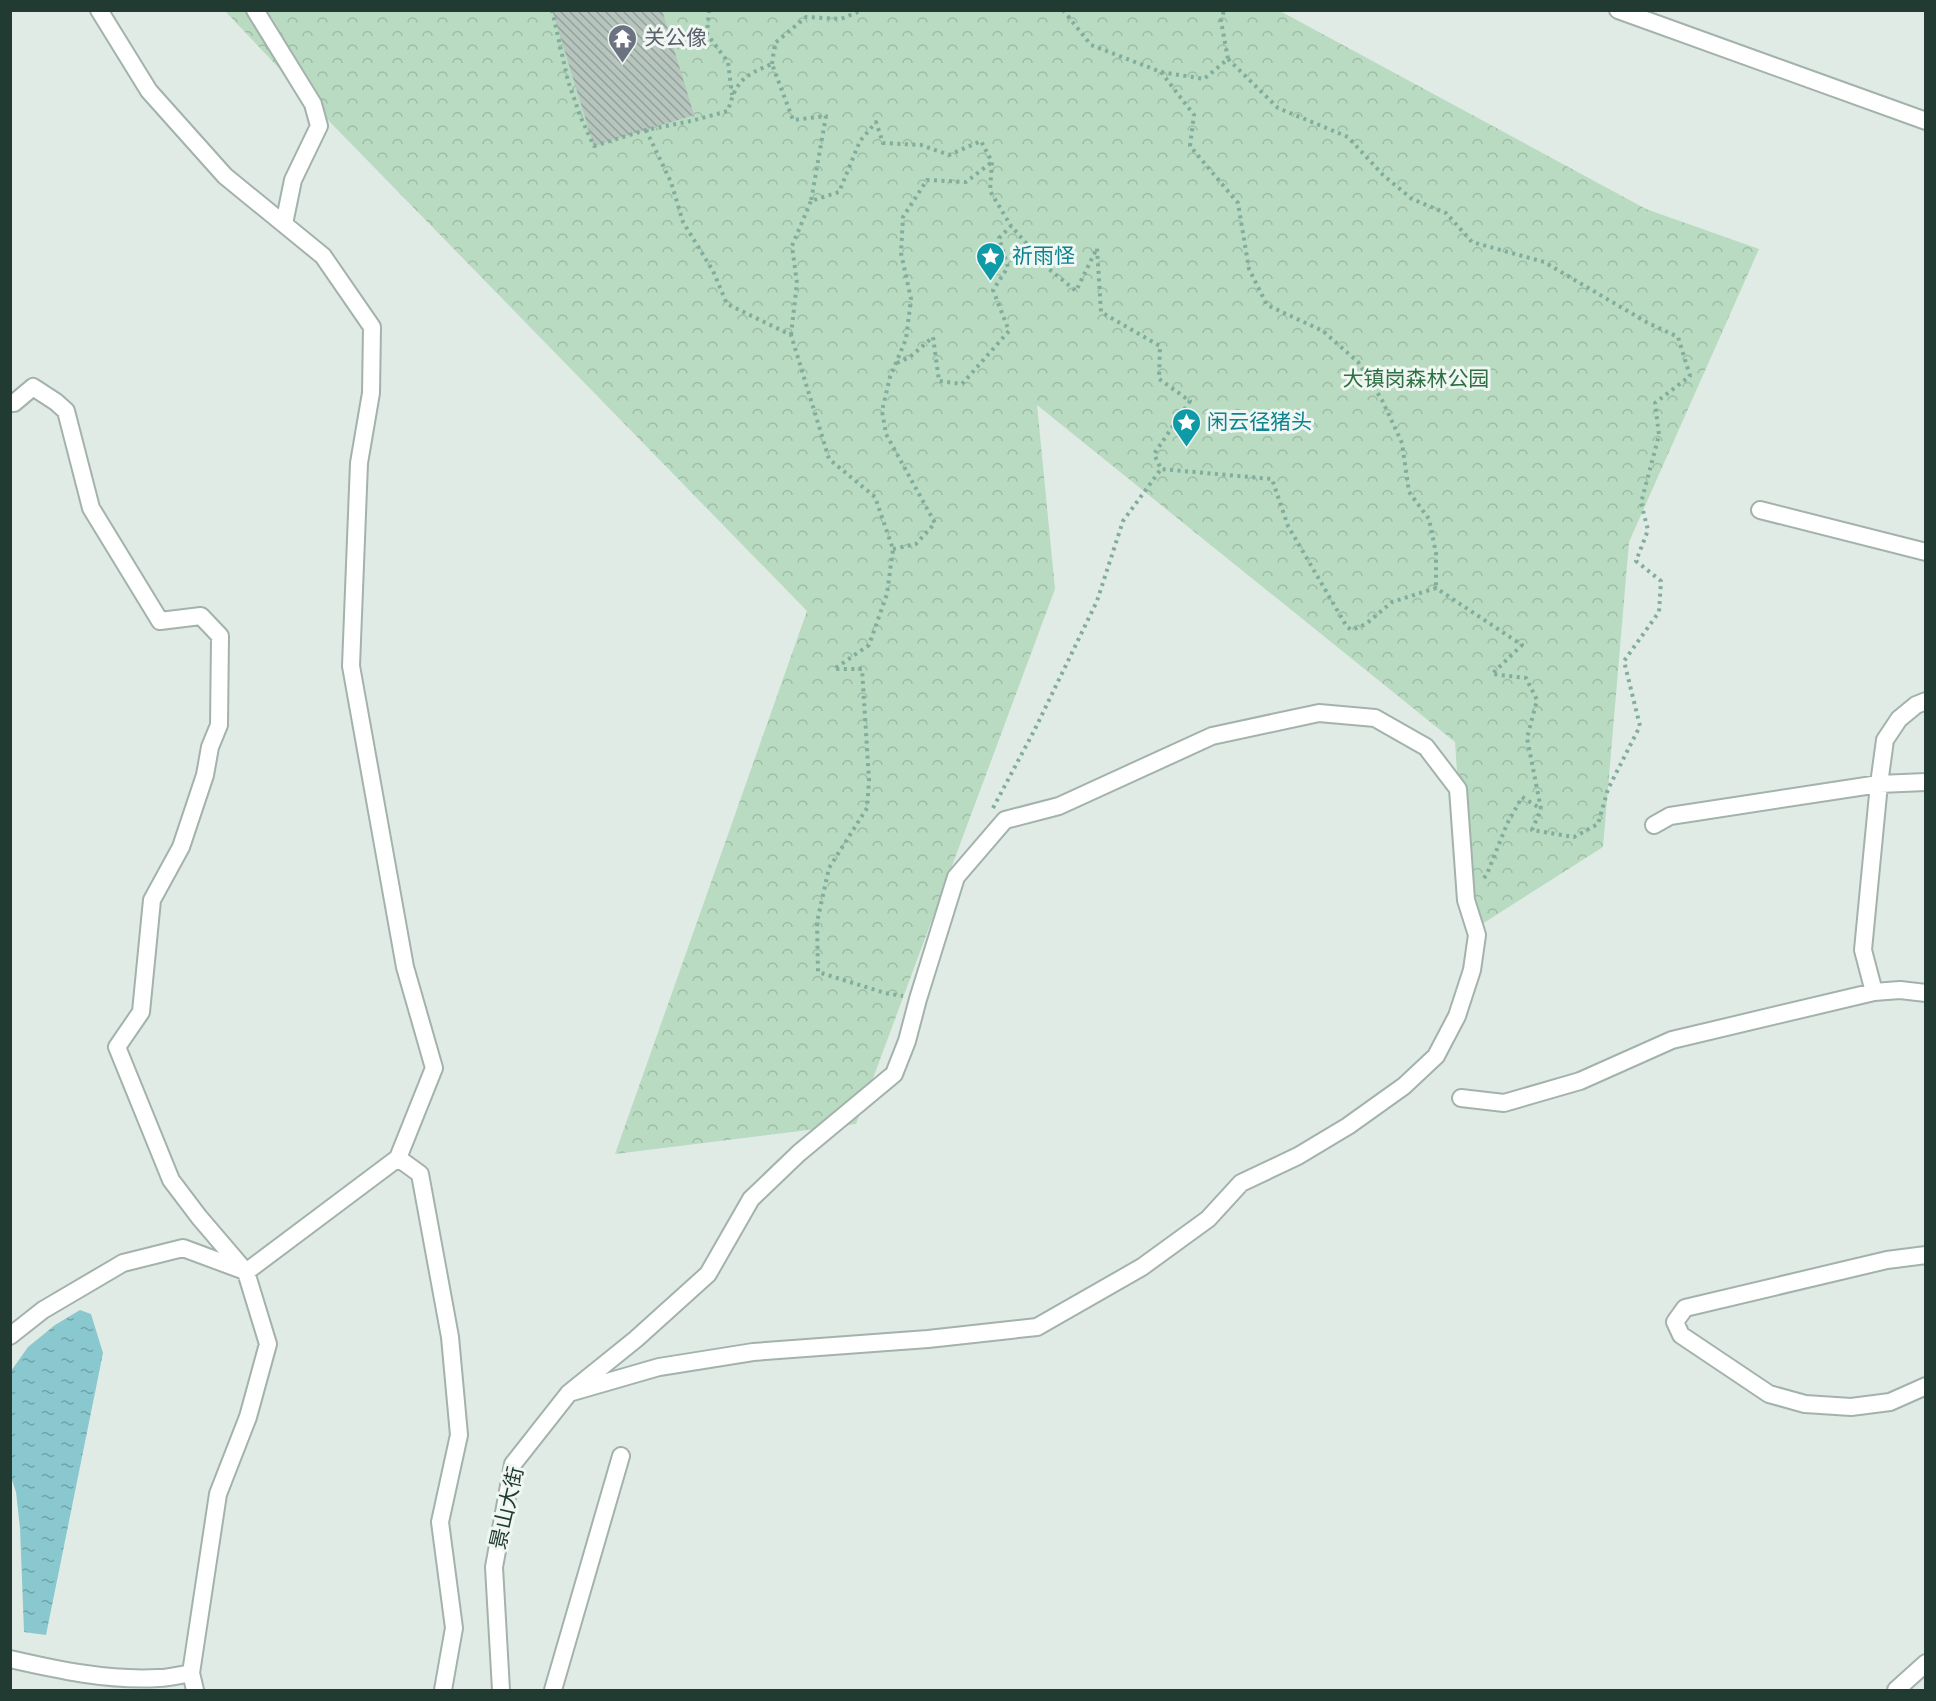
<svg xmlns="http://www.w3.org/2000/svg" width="1936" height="1701" font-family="Ubuntu,'Noto Sans SC',sans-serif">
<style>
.forest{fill:url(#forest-crowns)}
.water{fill:url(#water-ripples)}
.building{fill:url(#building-back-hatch)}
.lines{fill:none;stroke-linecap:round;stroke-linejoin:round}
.minor-casing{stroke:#a3b2ac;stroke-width:20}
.path{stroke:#81ad9d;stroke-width:4;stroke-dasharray:3 4.5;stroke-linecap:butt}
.minor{stroke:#fff;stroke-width:16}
.labels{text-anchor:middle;stroke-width:6;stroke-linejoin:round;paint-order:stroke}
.worship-label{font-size:21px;fill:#5b616d;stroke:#f0f7f3;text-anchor:start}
.culture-label{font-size:21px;fill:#0d838f;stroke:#f0f7f3;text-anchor:start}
.park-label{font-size:21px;fill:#2d7043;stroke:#f0f7f3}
.street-label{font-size:21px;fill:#213a32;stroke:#f0f7f3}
</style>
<defs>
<pattern id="forest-crowns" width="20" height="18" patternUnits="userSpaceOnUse" patternTransform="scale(1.5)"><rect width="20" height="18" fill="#b9dbc1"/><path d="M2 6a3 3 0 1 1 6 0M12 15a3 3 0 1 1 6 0" fill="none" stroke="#9fbda6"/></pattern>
<pattern id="water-ripples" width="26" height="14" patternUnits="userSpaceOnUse" patternTransform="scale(1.5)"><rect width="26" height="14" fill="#89c8ce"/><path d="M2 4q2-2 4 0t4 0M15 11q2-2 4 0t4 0" fill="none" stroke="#70a3a8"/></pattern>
<pattern id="building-back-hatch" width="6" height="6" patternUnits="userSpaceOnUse" patternTransform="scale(1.5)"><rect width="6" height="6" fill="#b6c5be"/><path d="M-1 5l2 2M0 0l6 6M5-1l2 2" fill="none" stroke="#94a19b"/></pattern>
</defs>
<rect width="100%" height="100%" fill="#e0ebe5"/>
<path class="forest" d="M 225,11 L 1280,11 L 1646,209 L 1759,249 L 1629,542 L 1603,847 L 1468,933 L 1455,742 L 1037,405 L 1055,589 L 856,1124 L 615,1154 L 807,611 L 328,120 Z"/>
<path class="water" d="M 80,1310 L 91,1314 L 103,1353 L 46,1635 L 24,1632 L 20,1528 L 16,1492 L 10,1474 L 11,1371 L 28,1347 L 55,1325 Z"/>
<path class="building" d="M 552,10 L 662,10 L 694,115 L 594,146 Z"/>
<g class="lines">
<defs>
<path id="minor" d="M 99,10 L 149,91 L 225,176 L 323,256 L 372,327 L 371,393 L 359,463 L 351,666 L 405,967 L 434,1068 L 398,1158 L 246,1272
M 255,10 L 313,104 L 319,126 L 293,180 L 284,224
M 1618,10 L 1926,121
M 10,403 L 14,403 L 33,387 L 56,402 L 66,411 L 91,508 L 160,621 L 201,616 L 220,636 L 219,725 L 210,747 L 205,775 L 181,847 L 152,900 L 141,1012 L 117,1047 L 171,1180 L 199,1217 L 246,1272 L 268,1344 L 248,1417 L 218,1494 L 191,1673 L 195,1690
M 1760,510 L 1926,552
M 1654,825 L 1670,816 L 1879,784 L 1926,782
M 1874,992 L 1863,950 L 1879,784 L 1885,740 L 1899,719 L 1916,705 L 1926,701
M 1461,1098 L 1504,1103 L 1580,1081 L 1672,1040 L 1874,992 L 1900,990 L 1926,993
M 398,1158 L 420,1174 L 450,1337 L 459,1435 L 440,1522 L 454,1628 L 443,1690
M 1926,1255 L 1887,1260 L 1685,1308 L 1675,1322 L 1681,1335 L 1769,1394 L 1805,1404 L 1851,1407 L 1890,1402 L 1926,1386
M 10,1336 L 43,1310 L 123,1263 L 183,1248 L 245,1271
M 10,1659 C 58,1670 109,1681 159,1678 C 169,1678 180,1675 191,1673
M 501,1690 L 494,1567 L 513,1464 L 569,1393 L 636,1339 L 708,1274 L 751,1199 L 799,1153 L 894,1074 L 907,1041 L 918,999 L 956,877 L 1005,820 L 1059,806 L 1212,736 L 1319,713 L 1375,718 L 1426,747 L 1458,789 L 1466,900 L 1477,935 L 1472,970 L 1457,1016 L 1436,1056 L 1404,1086 L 1348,1126 L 1298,1156 L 1241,1183 L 1208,1219 L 1142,1267 L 1037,1327 L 928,1339 L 753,1352 L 659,1367 L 569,1393
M 553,1690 L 621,1456
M 1896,1690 L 1926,1663"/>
</defs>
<use href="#minor" class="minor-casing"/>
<path class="path" d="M 552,10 L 568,81 L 581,118 L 594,146 L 646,130 L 691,121 L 728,111 C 736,80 745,75 772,64 L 793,120 L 826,116 L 811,201 L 839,192 L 860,141 L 876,122 L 883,143 L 921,145 L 949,155 L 981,141 L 992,162 L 990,191 L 1011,226 L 1049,269 L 1076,291 L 1097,248 L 1101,312 L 1160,346 L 1159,379 L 1190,401 L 1154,454 L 1161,469 L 1272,479 L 1288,526 L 1347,627 L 1352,630 L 1366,624 L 1392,602 L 1436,588 L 1522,645 L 1492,674 L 1526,678 L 1537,700 L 1527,738 L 1541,809 L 1522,797 L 1507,824 L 1487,874 L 1482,881
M 709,10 L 707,34 L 728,62 L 732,95
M 1063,10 L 1091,45 L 1161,72 L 1204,79 L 1228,59 L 1221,21 L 1224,10
M 1228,59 L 1278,108 L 1348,137 L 1383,175 L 1412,199 L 1446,213 L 1472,242 L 1544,262 L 1648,323 L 1678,337 L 1690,376 L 1655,403 L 1659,435 L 1641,503 L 1648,530 L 1636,561 L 1661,581 L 1659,612 L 1624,661 L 1640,726 L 1608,789 L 1598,824 L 1574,837 L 1532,830 L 1541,809
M 772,64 L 775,43 L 806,17 L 841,19 L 862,10
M 1161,72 L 1194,115 L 1190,146 L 1238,203 L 1249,269 L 1267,305 L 1323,331 L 1358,362 L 1382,400 L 1402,443 L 1409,492 L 1429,519 L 1436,553 L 1436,588
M 646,130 L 671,182 L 683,222 L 713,271 L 727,304 L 791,335 L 829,459 L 875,497 L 893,549 L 887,594 L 869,645 L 834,669 L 862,669 L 869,780 L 867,808 L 829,868 L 817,922 L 818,972 L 885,993 L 903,996
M 791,335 L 797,283 L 792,246 L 811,201
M 897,363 L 910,357 L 933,337 L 939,381 L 962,384 L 1009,331 L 993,290 L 1008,267 L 999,238 L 1011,226
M 893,549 L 916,544 L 935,523 L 886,434 L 882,411 L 890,377 L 906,339 L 911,299 L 901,253 L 903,217 L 927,180 L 966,182 L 992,162
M 993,808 L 1034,731 L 1097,601 L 1123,521 L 1161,469"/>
<use href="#minor" class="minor"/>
</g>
<defs>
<symbol id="temple-pin" viewBox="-11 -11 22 30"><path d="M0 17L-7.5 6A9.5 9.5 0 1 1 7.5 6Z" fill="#6b7280" stroke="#f0f7f3"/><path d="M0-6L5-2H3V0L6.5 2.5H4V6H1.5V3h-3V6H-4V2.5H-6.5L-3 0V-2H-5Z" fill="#fff"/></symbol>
<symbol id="sight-pin" viewBox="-11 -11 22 30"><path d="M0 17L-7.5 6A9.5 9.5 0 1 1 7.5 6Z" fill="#0f9aa8" stroke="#f0f7f3"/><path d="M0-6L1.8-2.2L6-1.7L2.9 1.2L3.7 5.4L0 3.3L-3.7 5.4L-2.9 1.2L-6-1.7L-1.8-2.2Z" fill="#fff"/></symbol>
</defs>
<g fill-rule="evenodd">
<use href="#temple-pin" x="606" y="22" width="33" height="45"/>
<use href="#sight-pin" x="974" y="240" width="33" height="45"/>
<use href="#sight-pin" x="1170" y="406" width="33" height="45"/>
</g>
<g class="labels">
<g class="worship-label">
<text x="644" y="45">关公像</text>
</g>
<g class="culture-label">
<text x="1012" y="263">祈雨怪</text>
<text x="1207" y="429">闲云径猪头</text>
</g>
<g class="park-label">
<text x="1416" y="386">大镇岗森林公园</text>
</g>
<g class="street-label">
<text transform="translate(507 1508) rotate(-77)" y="7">景山大街</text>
</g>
</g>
<rect width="1936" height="1701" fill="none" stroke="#213a32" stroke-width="24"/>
</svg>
